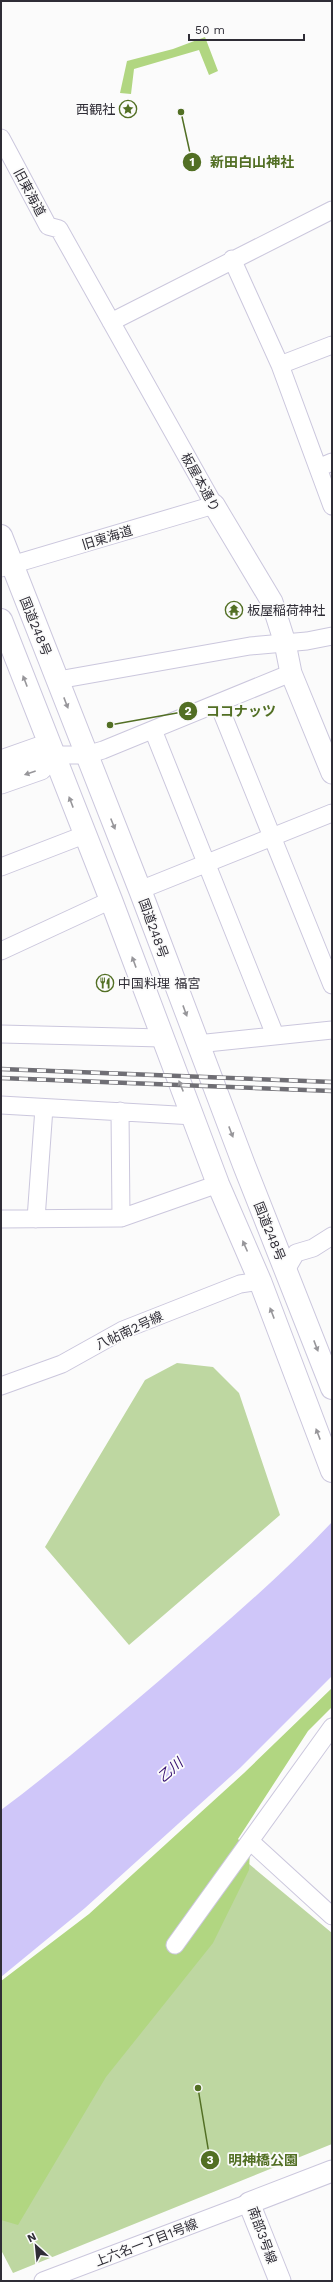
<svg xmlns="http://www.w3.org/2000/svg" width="333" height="2282" font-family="'Work Sans','Noto Sans JP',sans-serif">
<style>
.green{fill:#bed7a1}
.forest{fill:#b1d681}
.water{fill:#cfc6f9}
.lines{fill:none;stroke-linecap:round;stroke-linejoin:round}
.minor-casing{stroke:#cbc7dd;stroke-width:19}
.tertiary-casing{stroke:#cbc7dd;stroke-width:23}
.trunk-casing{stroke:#cbc7dd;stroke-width:24}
.minor{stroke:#fff;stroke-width:17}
.tertiary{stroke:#fff;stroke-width:21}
.trunk{stroke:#fff;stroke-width:22}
.rail-casing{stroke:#6f6e74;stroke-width:4.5}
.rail{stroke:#fbfbfb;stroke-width:3;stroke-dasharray:9;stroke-linecap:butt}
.oneway{fill:#97969a}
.labels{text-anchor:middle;stroke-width:3.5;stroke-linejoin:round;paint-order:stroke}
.poi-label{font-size:13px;fill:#2f2d36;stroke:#fbfbfb;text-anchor:start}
.street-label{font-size:13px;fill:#2f2d36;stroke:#fbfbfb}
.water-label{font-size:14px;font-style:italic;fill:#371171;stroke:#fbfbfb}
.leader{fill:none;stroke:#526f24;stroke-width:1.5}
.callout-dot{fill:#526f24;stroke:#fbfbfb;stroke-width:1.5}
.mark-label{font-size:12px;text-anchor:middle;font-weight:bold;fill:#fff}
.callout-label{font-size:14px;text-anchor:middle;font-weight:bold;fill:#526f24;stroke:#fbfbfb;stroke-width:3.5;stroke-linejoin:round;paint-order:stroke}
</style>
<rect width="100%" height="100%" fill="#fbfbfb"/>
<path class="green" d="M 177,1363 L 213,1367 L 239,1393 L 280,1515 L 129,1645 L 45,1547 L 145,1380 Z
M 243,1859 L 332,1933 L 332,2144 L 13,2273 L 1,2250 L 1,2186 Z"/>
<path class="forest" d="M 205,37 L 218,71 L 209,75 L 199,50 L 134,69 L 131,94 L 120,93 L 127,61 L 173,49 Z
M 332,1688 L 332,1707 L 308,1731 L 238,1839 L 250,1851 L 249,1870 L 213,1943 L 106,2077 L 18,2225 L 1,2220 L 1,1981 L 89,1914 L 244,1773 Z"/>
<path class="water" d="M 332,1522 L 332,1676 L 240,1768 L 85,1908 L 1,1977 L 1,1810 C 56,1769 108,1724 160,1680 C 219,1629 279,1578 332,1522 Z"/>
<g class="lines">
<defs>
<path id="minor" d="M 1,138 L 48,226 L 59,229 L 214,505 L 1,568
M 232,259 L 280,365 L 332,506
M 111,322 L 332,210
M 280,365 L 332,345
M 318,468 L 332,462
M 58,680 L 250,646 L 307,641 L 332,636
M 218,703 L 332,985
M 153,730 L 275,1035
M 52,755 L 86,755 L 103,750 L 291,673
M 1,867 L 84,835
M 140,890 L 332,813
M 1,951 L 111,900
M 1,1034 L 162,1038
M 197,1044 L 332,1030
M 1,1105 L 194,1116
M 120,1111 L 121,1218
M 1,1219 L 121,1218 L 218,1184
M 36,1219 L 44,1108
M 286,1270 L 296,1253 L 313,1248 L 332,1236
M 1,1386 L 62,1364 L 123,1330 L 240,1284 L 260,1281
M 250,1841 L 332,1916
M 175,1945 L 332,1727
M 43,2281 L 249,2203"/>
<path id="tertiary" d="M 214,505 L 272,602 L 285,643 L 291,673 L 332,773
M 1,761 L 38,748 L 52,755 L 41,769 L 1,783
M 280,2281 L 249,2203 L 332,2171"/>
<path id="trunk" d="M 1,536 L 140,890 L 244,1165 L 332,1388
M 1,620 L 111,900 L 218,1184 L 260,1281 L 332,1471"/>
</defs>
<use href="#minor" class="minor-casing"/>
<use href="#tertiary" class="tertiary-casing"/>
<use href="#trunk" class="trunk-casing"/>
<use href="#minor" class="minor"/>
<use href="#tertiary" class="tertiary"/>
<use href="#trunk" class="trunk"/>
<defs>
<path id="rail" d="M 1,1069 L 332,1082
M 1,1078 L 332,1091"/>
</defs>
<use href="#rail" class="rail-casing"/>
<use href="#rail" class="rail"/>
</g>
<defs><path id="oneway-solid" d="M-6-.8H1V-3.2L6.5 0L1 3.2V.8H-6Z"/></defs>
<g class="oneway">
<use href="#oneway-solid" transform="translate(25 681) rotate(-111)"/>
<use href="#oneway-solid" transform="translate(66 703) rotate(69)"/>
<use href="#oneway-solid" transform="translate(30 773) rotate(161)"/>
<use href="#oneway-solid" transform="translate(71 802) rotate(-111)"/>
<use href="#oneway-solid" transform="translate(113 824) rotate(68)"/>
<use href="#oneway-solid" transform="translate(134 962) rotate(-110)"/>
<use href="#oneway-solid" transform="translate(185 1011) rotate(70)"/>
<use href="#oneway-solid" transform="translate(181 1086) rotate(-112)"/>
<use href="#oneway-solid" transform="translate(231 1132) rotate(69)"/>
<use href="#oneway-solid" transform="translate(245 1246) rotate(-114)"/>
<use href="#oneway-solid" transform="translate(272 1313) rotate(-111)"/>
<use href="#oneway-solid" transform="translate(316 1346) rotate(69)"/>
<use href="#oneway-solid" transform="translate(318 1434) rotate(-111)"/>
</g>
<defs>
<symbol id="sight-ring" viewBox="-11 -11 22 22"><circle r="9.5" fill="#fbfbfb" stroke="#526f24" stroke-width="1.5"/><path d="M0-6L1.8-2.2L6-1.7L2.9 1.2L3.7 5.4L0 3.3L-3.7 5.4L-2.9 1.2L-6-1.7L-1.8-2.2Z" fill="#526f24"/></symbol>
<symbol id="temple-ring" viewBox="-11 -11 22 22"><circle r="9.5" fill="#fbfbfb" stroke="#526f24" stroke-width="1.5"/><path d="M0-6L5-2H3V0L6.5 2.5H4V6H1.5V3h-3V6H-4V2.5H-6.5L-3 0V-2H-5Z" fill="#526f24"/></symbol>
<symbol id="restaurant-ring" viewBox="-11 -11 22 22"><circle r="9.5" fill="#fbfbfb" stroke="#526f24" stroke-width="1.5"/><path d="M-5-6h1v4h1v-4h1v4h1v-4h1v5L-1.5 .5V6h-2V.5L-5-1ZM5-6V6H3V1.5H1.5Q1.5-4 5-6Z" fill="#526f24"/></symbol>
</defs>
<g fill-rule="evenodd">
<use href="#sight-ring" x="118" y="99" width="20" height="20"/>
<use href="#temple-ring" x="224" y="600" width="20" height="20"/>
<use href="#restaurant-ring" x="95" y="973" width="20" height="20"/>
</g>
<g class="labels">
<g class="poi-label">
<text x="115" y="114" text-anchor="end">西観社</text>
<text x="247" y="615">板屋稲荷神社</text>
<text x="118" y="988">中国料理 福宮</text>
</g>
<g class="street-label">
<text transform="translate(30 192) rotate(62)" y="5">旧東海道</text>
<text transform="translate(201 482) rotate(61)" y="5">板屋本通り</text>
<text transform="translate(107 537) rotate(-17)" y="5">旧東海道</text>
<text transform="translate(36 626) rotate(68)" y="5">国道248号</text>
<text transform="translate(154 928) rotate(70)" y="5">国道248号</text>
<text transform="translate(270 1231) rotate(68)" y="5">国道248号</text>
<text transform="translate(129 1330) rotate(-25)" y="5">八帖南2号線</text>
<text transform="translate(263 2235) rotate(70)" y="5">南部3号線</text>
<text transform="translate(146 2242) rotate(-21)" y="5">上六名一丁目1号線</text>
</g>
<g class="water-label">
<text transform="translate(170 1770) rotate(-41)" y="5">乙川</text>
</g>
</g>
<path class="leader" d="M181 112L192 162M110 725L188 711M198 2088L210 2160"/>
<g class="callout-dot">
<circle cx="181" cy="112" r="4"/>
<circle cx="110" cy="725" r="4"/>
<circle cx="198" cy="2088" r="4"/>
<circle cx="192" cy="162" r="10"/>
<circle cx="188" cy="711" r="10"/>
<circle cx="210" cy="2160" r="10"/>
</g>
<g class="mark-label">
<text x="192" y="166">1</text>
<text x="188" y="715">2</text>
<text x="210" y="2164">3</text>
</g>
<g class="callout-label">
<text x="252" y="167">新田白山神社</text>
<text x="241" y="716">ココナッツ</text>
<text x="263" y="2165">明神橋公園</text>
</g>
<rect width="333" height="2282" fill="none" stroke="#2f2d36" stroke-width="4"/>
<g transform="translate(36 2246) rotate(333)" stroke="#fbfbfb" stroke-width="3" paint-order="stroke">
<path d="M0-3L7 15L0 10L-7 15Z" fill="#2f2d36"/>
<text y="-6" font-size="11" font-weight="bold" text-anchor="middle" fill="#2f2d36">N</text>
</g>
<path d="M189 34v6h115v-6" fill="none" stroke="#2f2d36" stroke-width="2"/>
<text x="195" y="34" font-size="12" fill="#2f2d36" stroke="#fbfbfb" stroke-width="3" paint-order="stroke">50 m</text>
</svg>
